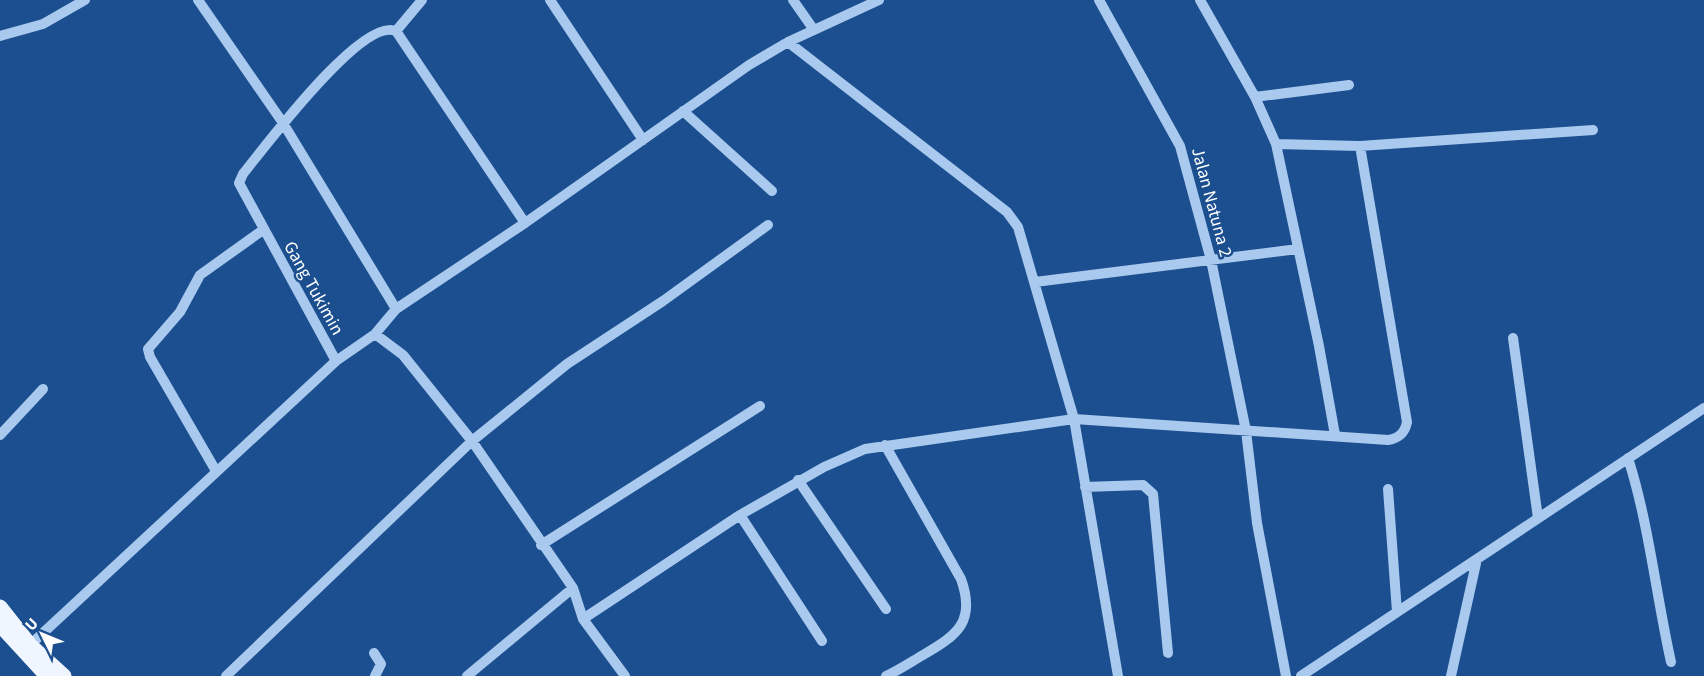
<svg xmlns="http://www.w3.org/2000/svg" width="1704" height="676" font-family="'Source Sans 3',sans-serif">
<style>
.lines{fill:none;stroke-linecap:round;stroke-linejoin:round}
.minor{stroke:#a9c9ee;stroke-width:10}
.major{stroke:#f0f6ff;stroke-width:15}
.labels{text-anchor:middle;stroke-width:5;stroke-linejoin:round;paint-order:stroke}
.street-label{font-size:18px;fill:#fff;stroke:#1b4f8f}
</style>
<rect width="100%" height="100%" fill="#1b4f8f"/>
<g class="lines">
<path class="minor" d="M 198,0 L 283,123 L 396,309
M 550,0 L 643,140
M 793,0 L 814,30
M 1099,0 L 1180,146 L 1211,260 L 1246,431 L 1257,523 L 1286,676
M 1200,0 L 1255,97 L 1276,144 L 1319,346 L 1335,435
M 396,31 L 422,0
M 0,36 L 43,24 L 85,0
M 788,42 L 1007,212 L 1018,227 L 1074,419 L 1118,676
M 1255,97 L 1349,85
M 683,111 L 772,191
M 1276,144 L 1360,146 L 1593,130
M 1035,282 L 1298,249
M 375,334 L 403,355 L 472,441 L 573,588 L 583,619 L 625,676
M 1513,338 L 1538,518
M 336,361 L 239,183 L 243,174 C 264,148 362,16 396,31 L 525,223
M 0,435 L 43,389
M 885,445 L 961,579 C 976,621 958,635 923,655 C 911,662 899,670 886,676
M 1628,458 C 1649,524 1656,595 1671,662
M 216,471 L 150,357 L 148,349 L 180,312 L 200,275 L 263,230
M 798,480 L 886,609
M 1085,487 L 1143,485 L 1153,494 L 1168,653
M 1388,489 L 1397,612
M 740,515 L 822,641
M 541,545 L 760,406
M 583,619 L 740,515 L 824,467 L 865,449 L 1074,419 L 1388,440 C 1399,438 1405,433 1407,422 L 1360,146
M 30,645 L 336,361 L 375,334 L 396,309 L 525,223 L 749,65 L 788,42 L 879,0
M 374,653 L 381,664 L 375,676
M 226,676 L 472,441 L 567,364 L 663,301 L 768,225
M 467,676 L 573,588
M 1301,676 L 1704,408
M 1451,676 L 1477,559"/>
<path class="major" d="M 0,607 L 30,645 L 64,676
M 0,625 L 47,676"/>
</g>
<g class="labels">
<g class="street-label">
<text transform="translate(1212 202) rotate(75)" y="6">Jalan Natuna 2</text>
<text transform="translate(314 288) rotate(61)" y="6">Gang Tukimin</text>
</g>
</g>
<g transform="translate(42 634) rotate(313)" stroke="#1b4f8f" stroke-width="4.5" paint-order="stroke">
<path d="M0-4.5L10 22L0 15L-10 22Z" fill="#ffffff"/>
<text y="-9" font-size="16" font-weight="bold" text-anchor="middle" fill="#ffffff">U</text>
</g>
</svg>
